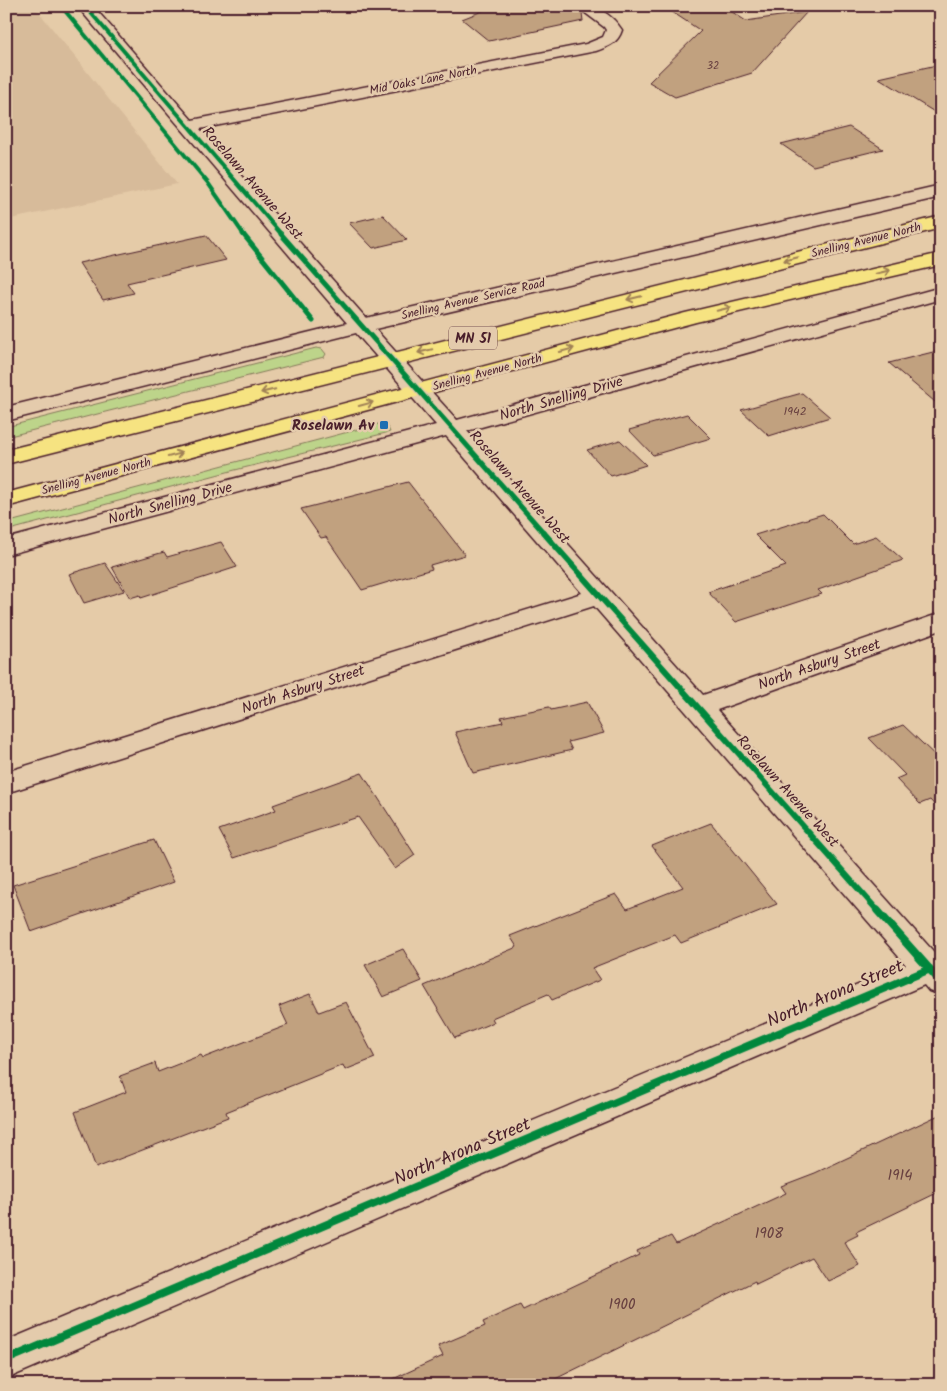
<svg xmlns="http://www.w3.org/2000/svg" width="947" height="1391" font-family="Kalam,sans-serif">
<style>
.built{fill:#d7bb9a}
.green{fill:#bdd48a;stroke:#847a5a}
.building{fill:#c1a17f;stroke:#4a1f2b}
.lines{fill:none;stroke-linecap:round;stroke-linejoin:round}
.minor-casing{stroke:#4a1f2b;stroke-width:3}
.major-casing{stroke:#4a1f2b;stroke-width:3}
.minor{fill:#e4cbac;fill-rule:evenodd}
.major{fill:#f6e381;fill-rule:evenodd}
.cycleway-far3-casing{stroke:#e4cbac;stroke-width:5.5}
.cycleway-far2-casing{stroke:#e4cbac;stroke-width:8}
.cycleway-far1-casing{stroke:#e4cbac;stroke-width:9}
.cycleway-casing{stroke:#e4cbac;stroke-width:11}
.cycleway-far3{stroke:#00873e;stroke-width:4}
.cycleway-far2{stroke:#00873e;stroke-width:5}
.cycleway-far1{stroke:#00873e;stroke-width:6}
.cycleway{stroke:#00873e;stroke-width:8}
.oneway{stroke:#a08156}
.poi-dot{fill:#1f6fb2;stroke:#e4cbac;stroke-width:2}
.labels{text-anchor:middle;stroke-width:5;stroke-linejoin:round;paint-order:stroke}
.far-number-label{font-size:11px;fill:#684040}
.far-street-label{font-size:12px;fill:#4a1f2b;stroke:#e4cbac}
.number-label{font-size:12px;fill:#684040}
.shield{fill:#e4cbac;stroke:#785352;stroke-width:1}
.shield-label{font-size:14px;font-weight:bold;fill:#4a1f2b}
.street-label{font-size:15px;fill:#4a1f2b;stroke:#e4cbac}
.poi-label{font-size:15px;font-weight:bold;fill:#4a1f2b;stroke:#e4cbac;text-anchor:end}
.near-number-label{font-size:15px;fill:#684040}
.near-street-label{font-size:18px;fill:#4a1f2b;stroke:#e4cbac}
</style>
<rect width="100%" height="100%" fill="#e5cba8"/>
<filter id="ink" filterUnits="userSpaceOnUse"><feTurbulence type="fractalNoise" baseFrequency=".02" numOctaves="2"/><feDisplacementMap in="SourceGraphic" scale="10" xChannelSelector="R" yChannelSelector="G"/><feConvolveMatrix kernelMatrix="1 2 1 2 8 2 1 2 1" color-interpolation-filters="sRGB"/></filter>
<g filter="url(#ink)">
<path class="built" d="M 6,6 L 34,6 L 177,184 L 6,220 Z"/>
<path class="green" d="M 316,348 L 322,349 L 326,354 L 324,357 L 6,437 L 6,427 Z
M 382,423 L 386,424 L 390,432 L 231,471 L 6,531 L 6,523 Z"/>
<path class="building" d="M 495,6 L 574,6 L 582,13 L 583,21 L 489,41 L 462,19 Z
M 663,6 L 723,6 L 746,21 L 807,12 L 752,73 L 675,97 L 649,82 L 701,31 Z
M 941,64 L 941,116 L 879,78 Z
M 849,127 L 883,149 L 813,166 L 781,144 Z
M 383,215 L 407,240 L 373,248 L 349,223 Z
M 206,235 L 226,260 L 127,283 L 134,293 L 103,300 L 79,263 Z
M 941,350 L 941,407 L 889,363 Z
M 802,393 L 830,417 L 769,436 L 741,410 Z
M 687,414 L 711,438 L 653,455 L 629,430 Z
M 620,440 L 646,465 L 611,476 L 587,450 Z
M 408,482 L 465,555 L 430,565 L 432,569 L 362,590 L 326,537 L 321,538 L 301,509 Z
M 823,514 L 853,544 L 876,536 L 903,560 L 818,590 L 822,594 L 736,622 L 708,592 L 786,566 L 755,535 Z
M 221,542 L 237,567 L 141,598 L 140,595 L 130,598 L 112,567 L 164,552 L 167,557 Z
M 105,563 L 124,591 L 84,603 L 69,574 Z
M 587,702 L 604,733 L 568,742 L 572,750 L 517,763 L 473,773 L 455,732 L 503,722 L 501,717 L 549,707 L 551,710 Z
M 903,725 L 941,761 L 941,812 L 930,800 L 920,804 L 896,779 L 905,775 L 869,738 Z
M 362,773 L 415,855 L 395,869 L 358,817 L 234,858 L 219,830 L 276,810 L 273,805 Z
M 711,823 L 777,904 L 681,943 L 675,935 L 592,968 L 600,980 L 552,1000 L 548,994 L 492,1018 L 494,1022 L 455,1038 L 424,986 L 517,947 L 510,936 L 616,894 L 627,909 L 683,887 L 652,846 Z
M 154,840 L 174,882 L 31,932 L 13,885 Z
M 403,949 L 422,981 L 383,997 L 365,965 Z
M 310,994 L 319,1012 L 346,1002 L 375,1058 L 345,1070 L 343,1065 L 226,1112 L 228,1117 L 96,1168 L 75,1112 L 126,1092 L 120,1076 L 155,1063 L 158,1072 L 201,1055 L 203,1058 L 288,1025 L 279,1006 Z
M 941,1114 L 941,1191 L 856,1232 L 858,1235 L 844,1242 L 860,1266 L 828,1281 L 812,1257 L 756,1284 L 755,1281 L 543,1385 L 380,1385 L 443,1356 L 438,1346 L 485,1326 L 483,1322 L 520,1305 L 523,1310 L 639,1255 L 637,1251 L 671,1236 L 676,1244 L 786,1193 L 781,1186 L 815,1173 Z"/>
<g class="lines">
<defs>
<path id="minor" d="M 77,6 L 93,6 L 192,120 L 586,44 L 603,37 L 606,30 L 604,27 L 576,6 C 597,6 610,12 622,30 C 618,43 608,47 596,51 L 200,129 L 366,318 L 941,185 L 941,197 L 375,329 L 457,420 L 941,287 L 941,299 L 467,431 L 703,695 L 941,613 L 941,630 L 717,710 L 941,960 L 941,995 L 929,991 L 924,985 L 6,1379 L 6,1341 L 906,965 L 594,606 L 6,793 L 6,772 L 582,593 L 446,436 L 6,555 L 6,539 L 436,425 L 356,333 L 6,421 L 6,407 L 347,323 Z"/>
<path id="major" d="M 941,216 L 941,228 L 6,464 L 6,450 Z
M 941,253 L 941,265 L 696,322 L 6,507 L 6,493 L 685,313 Z"/>
</defs>
<use href="#minor" class="minor-casing"/>
<use href="#major" class="major-casing"/>
<use href="#minor" class="minor"/>
<use href="#major" class="major"/>
<defs>
<path id="cycleway-far3" d="M 61,6 L 208,183 L 244,235
M 85,6 L 282,235"/>
<path id="cycleway-far2" d="M 243,234 L 313,321
M 281,234 L 544,533"/>
<path id="cycleway-far1" d="M 543,532 L 878,911"/>
<path id="cycleway" d="M 877,910 L 941,982
M 6,1360 L 930,969"/>
</defs>
<use href="#cycleway-far3" class="cycleway-far3-casing"/>
<use href="#cycleway-far2" class="cycleway-far2-casing"/>
<use href="#cycleway-far1" class="cycleway-far1-casing"/>
<use href="#cycleway" class="cycleway-casing"/>
<use href="#cycleway-far3" class="cycleway-far3"/>
<use href="#cycleway-far2" class="cycleway-far2"/>
<use href="#cycleway-far1" class="cycleway-far1"/>
<use href="#cycleway" class="cycleway"/>
</g>
<defs><path id="oneway-shaft" d="M-6 0H5M1.5-3L5.5 0L1.5 3" fill="none" stroke-width="1.6" stroke-linecap="round" stroke-linejoin="round" transform="scale(1.25)"/></defs>
<g class="oneway">
<use href="#oneway-shaft" transform="translate(791 259) rotate(166)"/>
<use href="#oneway-shaft" transform="translate(883 272) rotate(-13)"/>
<use href="#oneway-shaft" transform="translate(634 298) rotate(166)"/>
<use href="#oneway-shaft" transform="translate(724 309) rotate(-13)"/>
<use href="#oneway-shaft" transform="translate(567 350) rotate(-15)"/>
<use href="#oneway-shaft" transform="translate(425 351) rotate(166)"/>
<use href="#oneway-shaft" transform="translate(268 391) rotate(166)"/>
<use href="#oneway-shaft" transform="translate(366 404) rotate(-15)"/>
<use href="#oneway-shaft" transform="translate(175 455) rotate(-15)"/>
</g>
</g>
<rect class="poi-dot" x="379" y="420" width="10" height="10" rx="2.5"/>
<g class="labels">
<g class="far-number-label">
<text x="713" y="69">32</text>
</g>
<g class="far-street-label">
<text transform="translate(423 80) rotate(-11)" y="4">Mid Oaks Lane North</text>
<text transform="translate(866 240) rotate(-14)" y="4">Snelling Avenue North</text>
<text transform="translate(473 299) rotate(-13)" y="4">Snelling Avenue Service Road</text>
<text transform="translate(487 372) rotate(-15)" y="4">Snelling Avenue North</text>
<text transform="translate(96 476) rotate(-15)" y="4">Snelling Avenue North</text>
</g>
<g class="number-label">
<text x="795" y="415">1942</text>
</g>
<rect class="shield" x="449" y="326.5" width="48" height="23" rx="4"/>
<g class="shield-label">
<text x="473" y="343">MN 51</text>
</g>
<g class="street-label">
<text transform="translate(253 183) rotate(49)" y="5">Roselawn Avenue West</text>
<text transform="translate(561 398) rotate(-16)" y="5">North Snelling Drive</text>
<text transform="translate(520 487) rotate(49)" y="5">Roselawn Avenue West</text>
<text transform="translate(170 503) rotate(-15)" y="5">North Snelling Drive</text>
<text transform="translate(819 664) rotate(-19)" y="5">North Asbury Street</text>
<text transform="translate(303 689) rotate(-18)" y="5">North Asbury Street</text>
<text transform="translate(788 791) rotate(48)" y="5">Roselawn Avenue West</text>
</g>
<g class="poi-label">
<text x="374" y="430">Roselawn Av</text>
</g>
<g class="near-number-label">
<text x="900" y="1180">1914</text>
<text x="769" y="1238">1908</text>
<text x="622" y="1309">1900</text>
</g>
<g class="near-street-label">
<text transform="translate(835 993) rotate(-23)" y="6">North Arona Street</text>
<text transform="translate(462 1151) rotate(-23)" y="6">North Arona Street</text>
</g>
</g>
<rect width="947" height="1391" fill="none" stroke="#e4cbac" stroke-width="25"/>
<rect x="12" y="12" width="922" height="1366" fill="none" stroke="#4a1f2b" stroke-width="2" filter="url(#ink)"/>
</svg>
